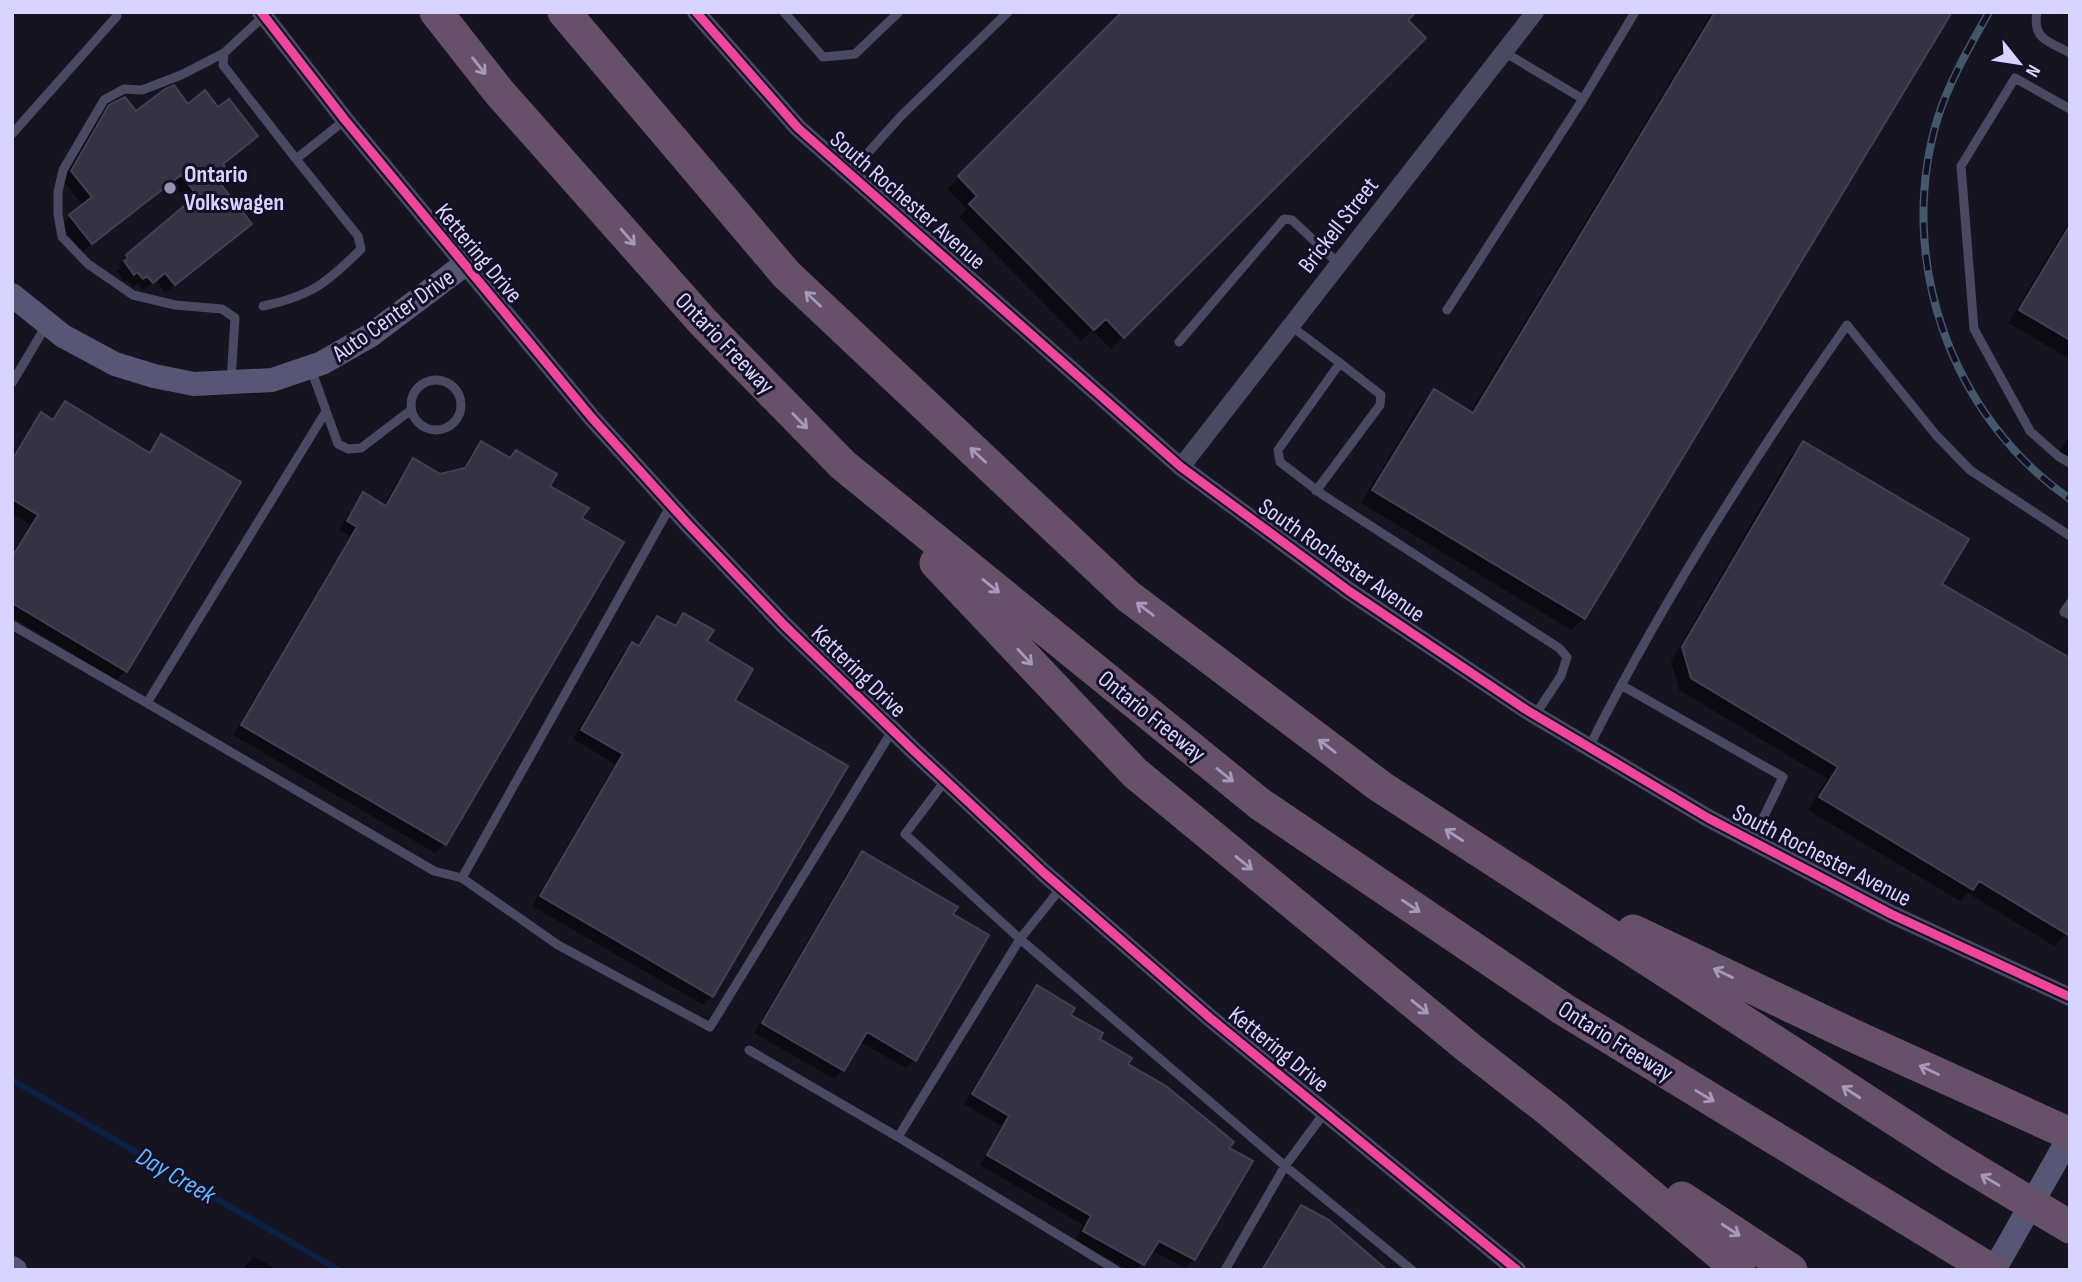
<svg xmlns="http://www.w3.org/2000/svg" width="2082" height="1282" font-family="'Sofia Sans Condensed',sans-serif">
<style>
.shadow{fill:#0007}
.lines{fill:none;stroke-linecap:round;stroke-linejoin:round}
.stream{stroke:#0d2144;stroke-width:6}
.building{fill:#343243;stroke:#433f54;stroke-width:2}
.lane{stroke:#4a4962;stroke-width:9}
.street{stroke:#4a4962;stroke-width:18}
.secondary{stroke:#575674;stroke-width:24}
.highway{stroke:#67516a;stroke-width:33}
.rail-casing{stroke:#43596b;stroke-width:8}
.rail{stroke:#130f26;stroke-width:5;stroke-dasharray:16;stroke-linecap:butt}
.highway-bridge{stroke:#67516a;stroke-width:33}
.cycleway-casing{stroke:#130f26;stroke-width:13}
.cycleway{stroke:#ed469a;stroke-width:9}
.oneway{stroke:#a699bc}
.poi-dot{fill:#9591b1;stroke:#130f26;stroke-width:2.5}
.labels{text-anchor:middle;stroke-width:6;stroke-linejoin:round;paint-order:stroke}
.poi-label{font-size:24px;font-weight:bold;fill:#d9d4ff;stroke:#130f26;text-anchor:start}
.street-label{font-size:24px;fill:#d9d4ff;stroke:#130f26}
.water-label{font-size:26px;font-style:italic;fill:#62b6ff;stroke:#130f26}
</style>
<rect width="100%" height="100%" fill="#161421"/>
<path class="shadow" d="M 1124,12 L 1424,38 L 1111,349 L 1092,330 L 1081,341 L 959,217 L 967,209 L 947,189 Z
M 1712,12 L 1950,12 L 1584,618 L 1571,630 L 1361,503 L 1422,403 L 1434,391 L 1470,413 Z
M 110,107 L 136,114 L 221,165 L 225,170 L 215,180 L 250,224 L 165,293 L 156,280 L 143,290 L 137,283 L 133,287 L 127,280 L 125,282 L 116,271 L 120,268 L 118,265 L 127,256 L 189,204 L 171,182 L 82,252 L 61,225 L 83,206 L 63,181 L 100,116 Z
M 2070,220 L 2070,359 L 2008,323 Z
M 65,403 L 148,453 L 161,436 L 239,483 L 125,671 L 116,680 L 12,617 L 12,554 L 30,524 L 12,514 L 12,457 L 32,424 L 41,415 L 51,421 Z
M 2070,434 L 2070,458 L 2059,452 Z
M 481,443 L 508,459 L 516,452 L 580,519 L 621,543 L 444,844 L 435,853 L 233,735 L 350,536 L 339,530 L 355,504 L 364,495 L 383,506 L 404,470 L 413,461 L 440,476 L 461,471 L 472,452 Z
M 1803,443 L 2067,934 L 2054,946 L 1968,893 L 1960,901 L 1808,810 L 1827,779 L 1679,690 L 1671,661 L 1791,455 Z
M 684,615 L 704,642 L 733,701 L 846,767 L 712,996 L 703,1005 L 532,906 L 615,764 L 573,739 L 623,653 L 632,644 L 637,647 L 649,627 L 658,618 L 673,627 Z
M 862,853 L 951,915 L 915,1060 L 906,1068 L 860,1042 L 843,1070 L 834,1079 L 754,1033 L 853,862 Z
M 1037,987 L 1125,1065 L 1227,1149 L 1194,1259 L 1185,1268 L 1151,1250 L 1137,1270 L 1128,1270 L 1075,1240 L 1083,1225 L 980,1165 L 1001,1126 L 964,1104 L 1028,996 Z
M 1302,1207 L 1385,1270 L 1260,1270 L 1293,1216 Z
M 254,1256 L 278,1270 L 242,1270 Z"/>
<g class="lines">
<path class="stream" d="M 12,1080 L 339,1270"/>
</g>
<path class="building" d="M 1122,12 L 1416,12 L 1408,20 L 1426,38 L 1124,338 L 1106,319 L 1094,330 L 969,204 L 977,196 L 958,176 Z
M 1715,12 L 1952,12 L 1585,619 L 1372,490 L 1434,389 L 1473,413 Z
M 174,85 L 188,104 L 205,90 L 218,107 L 229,99 L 258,136 L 223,164 L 227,170 L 216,178 L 252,224 L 175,285 L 165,273 L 153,283 L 147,276 L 143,279 L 137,272 L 134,275 L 124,261 L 128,258 L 126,255 L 197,195 L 181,175 L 92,244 L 69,215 L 92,197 L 71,171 L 109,105 L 125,97 L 136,111 L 165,89 Z
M 2070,225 L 2070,340 L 2019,310 Z
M 65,401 L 150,453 L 161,434 L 241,482 L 127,672 L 12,603 L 12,557 L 38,515 L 12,499 L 12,460 L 41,412 L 53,420 Z
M 481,441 L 510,458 L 516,450 L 557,474 L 550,486 L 589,508 L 582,518 L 624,542 L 446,845 L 241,725 L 357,527 L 347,521 L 363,492 L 386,506 L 413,458 L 440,474 L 465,468 Z
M 1803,441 L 1969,539 L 1942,584 L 2070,658 L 2070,936 L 1979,881 L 1973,890 L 1819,797 L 1838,767 L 1691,678 L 1682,647 Z
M 683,613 L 714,630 L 707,641 L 753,669 L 735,700 L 848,766 L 713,997 L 540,896 L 623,754 L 581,730 L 632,642 L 639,646 L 657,616 L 676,626 Z
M 862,851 L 958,907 L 953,914 L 989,935 L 916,1061 L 867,1032 L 844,1071 L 762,1023 Z
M 1037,985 L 1075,1008 L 1071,1015 L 1103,1033 L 1100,1039 L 1132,1058 L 1128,1064 L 1166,1086 L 1234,1142 L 1229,1148 L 1253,1161 L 1195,1260 L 1159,1241 L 1144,1265 L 1083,1231 L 1091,1216 L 987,1155 L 1009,1116 L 972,1094 Z
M 1301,1205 L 1329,1220 L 1387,1270 L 1262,1270 Z"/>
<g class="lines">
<path class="lane" d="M 784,12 L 823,57 L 855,54 L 899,12
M 2037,12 C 2032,40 2049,41 2070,53
M 264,16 L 224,53 L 223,65 L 296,159 L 345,120
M 224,53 L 181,75 L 142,90 L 124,89 L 104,100 L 63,170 L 58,192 L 58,214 L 62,237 L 88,264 L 133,295 L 175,305 L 222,309 L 235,318 L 231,381
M 1583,99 L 1635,12
M 2070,109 L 2015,78 L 1961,166 L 1974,329 L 2030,431 L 2058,456 L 2070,463
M 12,134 L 117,16
M 849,174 L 901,116 L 1008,12
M 263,306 C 311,296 327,283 361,249 L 358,236 L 296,159
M 1447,310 L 1583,99 L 1504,52
M 1291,326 L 1340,363 L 1278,450 L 1280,462 L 1323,495 L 1559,648 L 1567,657 L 1561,676 L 1535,715
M 1179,342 L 1284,219 L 1292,220 L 1339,264
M 311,369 L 338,444 L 348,449 L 361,448 L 411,410
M411 405a25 25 0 1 1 50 0a25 25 0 1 1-50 0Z
M 12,383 L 47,324
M 325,413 L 147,703 L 434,871 L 462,878 L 671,505
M 1316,491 L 1380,405 L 1381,395 L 1340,363
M 2070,603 L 2064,612 L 2070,615
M 12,625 L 147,703
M 1621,685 L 1783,777 L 1752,841
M 1589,747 C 1663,600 1752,460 1847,325 L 1936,435 L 1970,470 L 2070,536
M 945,781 L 905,834 L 1020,939 L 898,1137 L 1116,1270
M 462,878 L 558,945 L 710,1027 L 892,731
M 1061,888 L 1020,939 L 1285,1166 L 1412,1270
M 749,1050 L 898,1137
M 1225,1270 L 1285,1166 L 1325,1112"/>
<path class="street" d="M 261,12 L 345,120 L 592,418 L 687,523 L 784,625 L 912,749 L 1043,872 L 1210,1018 L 1517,1270
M 696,12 L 798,128 L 1181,467 L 1349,591 L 1525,709 L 1708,818 L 1891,914 L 2070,997
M 1181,467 L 1535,12"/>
<path class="secondary" d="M 12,295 L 63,336 L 115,364 L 154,376 L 194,384 L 272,380 L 322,363 L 371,335 L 464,265
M 12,1268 L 15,1270
M 1994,1270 L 2070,1136"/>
<path class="highway" d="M 436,12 L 499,92 L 703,322 L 843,465 L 1260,804 L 1563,1009 L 1991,1270
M 564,12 L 786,274 L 1128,596 L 1381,787 L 1950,1155
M 936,563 L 1135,773 L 1469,1048 L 1551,1112 L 1739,1270
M 1633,931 L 1854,1036 L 2070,1134
M 1682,1198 L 1791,1270"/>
<defs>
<path id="rail" d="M 1989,12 C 1970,46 1950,80 1938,117 C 1895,257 1950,416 2070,499"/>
</defs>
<use href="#rail" class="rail-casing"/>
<use href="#rail" class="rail"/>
<path class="highway-bridge" d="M 1950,1155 L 2070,1227"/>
<defs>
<path id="cycleway" d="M 261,12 L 345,120 L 592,418 L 687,523 L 784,625 L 912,749 L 1043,872 L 1210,1018 L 1517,1270
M 696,12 L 798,128 L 1181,467 L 1349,591 L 1525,709 L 1708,818 L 1891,914 L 2070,997"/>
</defs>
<use href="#cycleway" class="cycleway-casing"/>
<use href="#cycleway" class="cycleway"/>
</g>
<defs><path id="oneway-shaft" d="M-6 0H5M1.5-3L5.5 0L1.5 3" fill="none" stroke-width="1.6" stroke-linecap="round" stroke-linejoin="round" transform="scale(1.75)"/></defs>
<g class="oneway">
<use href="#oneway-shaft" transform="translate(479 66) rotate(52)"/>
<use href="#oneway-shaft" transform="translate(628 237) rotate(49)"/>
<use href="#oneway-shaft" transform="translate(813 299) rotate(-137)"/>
<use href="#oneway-shaft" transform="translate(800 421) rotate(46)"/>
<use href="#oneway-shaft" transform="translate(978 455) rotate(-137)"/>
<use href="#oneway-shaft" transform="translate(991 586) rotate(39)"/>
<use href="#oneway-shaft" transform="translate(1145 609) rotate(-143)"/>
<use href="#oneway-shaft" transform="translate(1025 657) rotate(47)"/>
<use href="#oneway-shaft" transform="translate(1327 746) rotate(-143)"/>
<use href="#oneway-shaft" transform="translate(1225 775) rotate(39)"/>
<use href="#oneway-shaft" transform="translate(1454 835) rotate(-147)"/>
<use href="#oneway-shaft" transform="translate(1244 863) rotate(39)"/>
<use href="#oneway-shaft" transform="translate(1411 906) rotate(34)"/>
<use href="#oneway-shaft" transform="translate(1723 973) rotate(-155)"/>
<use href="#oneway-shaft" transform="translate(1420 1007) rotate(39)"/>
<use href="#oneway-shaft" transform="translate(1929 1070) rotate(-155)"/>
<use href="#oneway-shaft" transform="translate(1851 1092) rotate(-147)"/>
<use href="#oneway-shaft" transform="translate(1705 1096) rotate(31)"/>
<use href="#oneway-shaft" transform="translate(1990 1180) rotate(-149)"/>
<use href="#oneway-shaft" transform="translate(1731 1230) rotate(33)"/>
</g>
<circle class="poi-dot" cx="170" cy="188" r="7"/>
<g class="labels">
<g class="poi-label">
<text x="184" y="182">Ontario<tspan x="184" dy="28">Volkswagen</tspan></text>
</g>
<g class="street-label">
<text transform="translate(908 200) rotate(41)" y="8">South Rochester Avenue</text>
<text transform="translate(1338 225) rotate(-52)" y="8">Brickell Street</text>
<text transform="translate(479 253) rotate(50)" y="8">Kettering Drive</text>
<text transform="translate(393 315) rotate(-35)" y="8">Auto Center Drive</text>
<text transform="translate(725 343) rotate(46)" y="8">Ontario Freeway</text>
<text transform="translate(1342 560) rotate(35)" y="8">South Rochester Avenue</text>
<text transform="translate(859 671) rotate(44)" y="8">Kettering Drive</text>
<text transform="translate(1152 716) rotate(39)" y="8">Ontario Freeway</text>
<text transform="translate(1822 855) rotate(27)" y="8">South Rochester Avenue</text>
<text transform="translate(1616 1041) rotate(32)" y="8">Ontario Freeway</text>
<text transform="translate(1279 1049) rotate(39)" y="8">Kettering Drive</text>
</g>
<g class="water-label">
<text transform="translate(176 1175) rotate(30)" y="9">Day Creek</text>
</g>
</g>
<rect width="2082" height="1282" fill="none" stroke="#d9d4ff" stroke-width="28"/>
<g transform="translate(2019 63) rotate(120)" stroke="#130f26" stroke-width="5" paint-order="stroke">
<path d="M0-5L12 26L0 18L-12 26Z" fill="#d9d4ff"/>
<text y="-10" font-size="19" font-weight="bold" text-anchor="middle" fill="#d9d4ff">N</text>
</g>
</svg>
